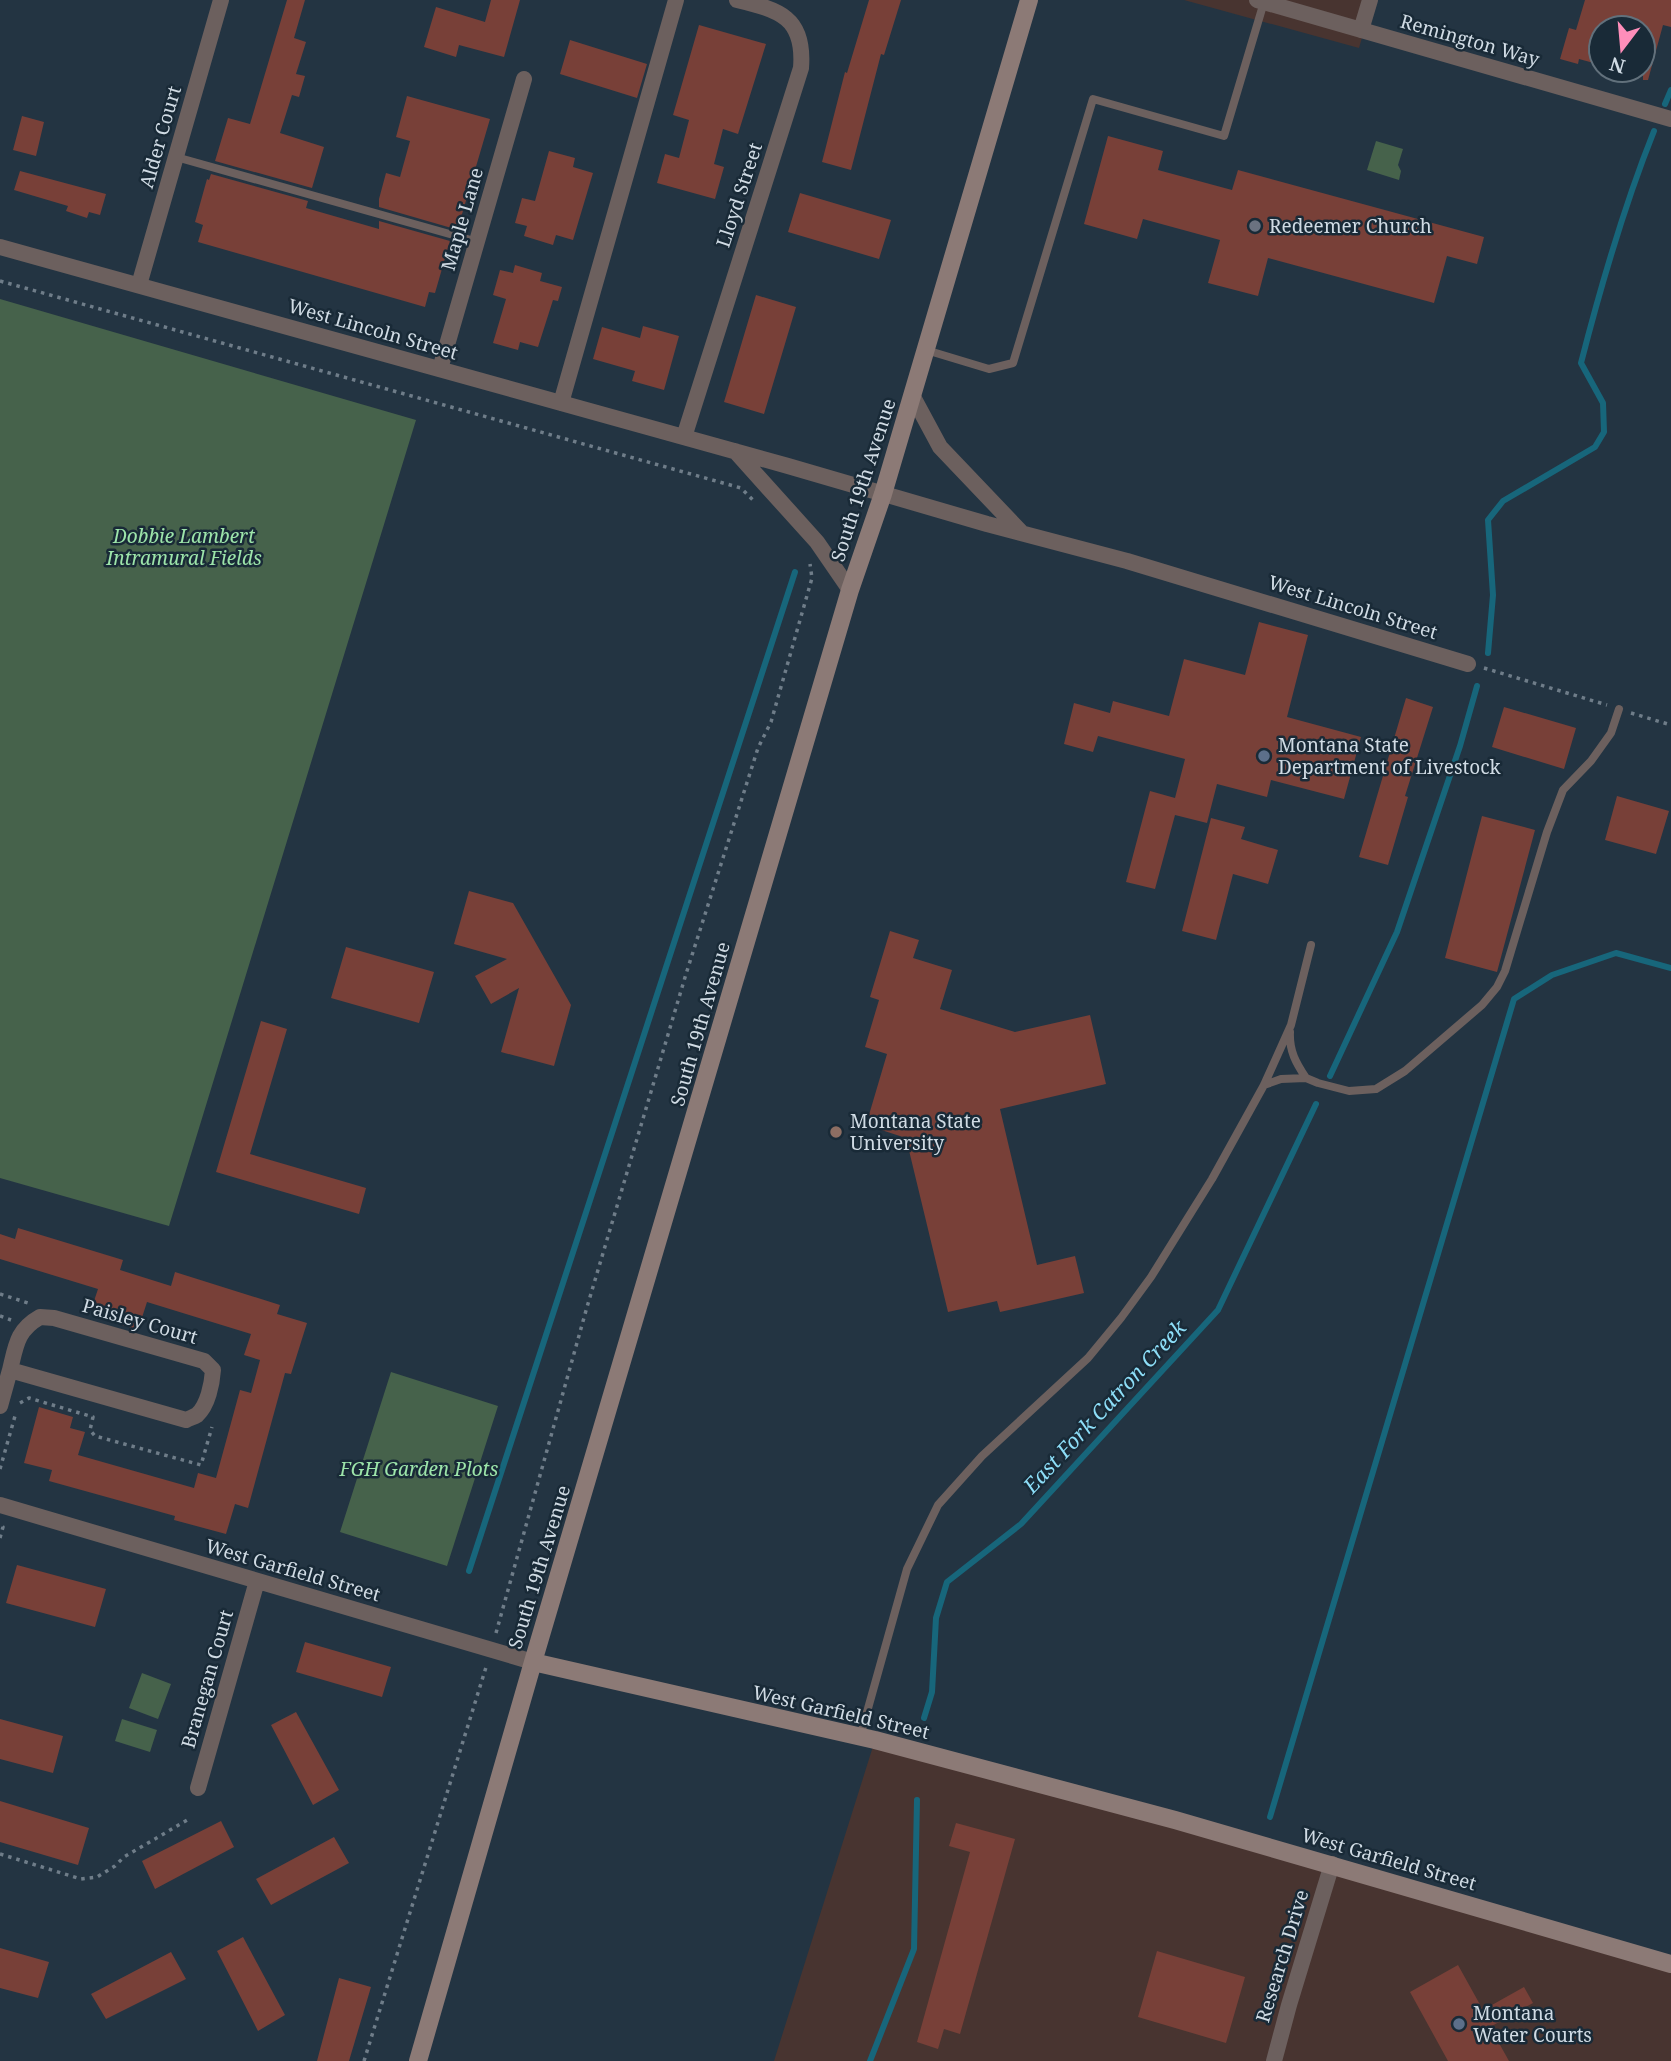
<svg xmlns="http://www.w3.org/2000/svg" width="1671" height="2061" font-family="'Noto Serif',serif">
<style>
.commercial{fill:#483430}
.green{fill:#46624b}
.lines{fill:none;stroke-linecap:round;stroke-linejoin:round}
.stream{stroke:#17667b;stroke-width:6}
.building{fill:#784038}
.path{stroke:#6f7d89;stroke-width:3.5;stroke-dasharray:3.5 5;stroke-linecap:butt}
.lane{stroke:#6c605e;stroke-width:8}
.street{stroke:#6c605e;stroke-width:16}
.secondary{stroke:#8c7a76;stroke-width:18}
.worship-dot{fill:#6b7280;stroke:#192a37;stroke-width:2.5}
.service-dot{fill:#5c6f8a;stroke:#192a37;stroke-width:2.5}
.education-dot{fill:#8d6e63;stroke:#192a37;stroke-width:2.5}
.labels{text-anchor:middle;stroke-width:5;stroke-linejoin:round;paint-order:stroke}
.street-label{font-size:19px;fill:#d0dbe4;stroke:#192a37}
.poi-label{font-size:19px;fill:#d0dbe4;stroke:#192a37;text-anchor:start}
.park-label{font-size:19px;font-style:italic;fill:#9de5aa;stroke:#192a37}
.water-label{font-size:21px;font-style:italic;fill:#8ddef8;stroke:#192a37}
</style>
<rect width="100%" height="100%" fill="#233442"/>
<path class="commercial" d="M 1184,0 L 1373,0 L 1359,48 Z
M 875,1740 L 1671,1967 L 1671,2061 L 774,2061 Z"/>
<path class="green" d="M 1376,141 L 1403,149 L 1398,165 L 1401,171 L 1399,180 L 1367,170 Z
M 0,299 L 416,420 L 169,1226 L 0,1178 Z
M 391,1372 L 498,1406 L 447,1566 L 340,1532 Z
M 142,1673 L 171,1684 L 158,1719 L 129,1708 Z
M 122,1719 L 157,1730 L 150,1752 L 115,1741 Z"/>
<g class="lines">
<path class="stream" d="M 1665,104 L 1671,90
M 1488,653 L 1493,595 L 1488,520 L 1503,501 L 1595,447 L 1604,432 L 1603,403 L 1581,363 C 1601,285 1624,206 1654,131
M 1330,1076 L 1397,932 L 1460,746 L 1477,686
M 469,1571 L 795,572
M 924,1718 L 932,1692 L 936,1618 L 947,1582 L 1021,1524 L 1218,1310 L 1316,1104
M 1270,1817 L 1514,999 L 1552,975 L 1616,953 L 1671,968
M 870,2061 L 914,1949 L 917,1800"/>
</g>
<path class="building" d="M 287,0 L 305,0 L 294,38 L 306,42 L 296,74 L 305,76 L 299,97 L 292,95 L 280,133 L 324,147 L 312,188 L 215,161 L 228,118 L 250,124 Z
M 491,0 L 520,0 L 504,57 L 459,45 L 456,57 L 424,47 L 436,7 L 485,22 Z
M 869,0 L 901,0 L 884,55 L 881,54 L 851,170 L 822,162 L 845,72 L 847,73 Z
M 1585,0 L 1671,0 L 1671,27 L 1663,25 L 1648,80 L 1643,80 L 1643,28 L 1601,28 L 1601,65 L 1579,59 L 1578,64 L 1560,59 L 1569,28 L 1576,30 Z
M 699,25 L 766,44 L 738,134 L 723,129 L 714,164 L 724,167 L 715,199 L 657,183 L 665,154 L 679,158 L 689,120 L 673,115 Z
M 570,40 L 647,64 L 637,98 L 560,74 Z
M 407,96 L 490,119 L 460,221 L 455,229 L 379,207 L 379,199 L 386,173 L 400,177 L 410,141 L 396,137 Z
M 22,116 L 44,122 L 36,156 L 13,150 Z
M 1108,136 L 1163,151 L 1158,170 L 1232,190 L 1238,170 L 1484,237 L 1477,264 L 1447,256 L 1434,303 L 1268,258 L 1258,296 L 1208,283 L 1220,240 L 1143,219 L 1137,239 L 1084,224 Z
M 549,151 L 575,158 L 573,167 L 593,173 L 573,240 L 556,235 L 553,245 L 524,236 L 527,226 L 515,223 L 522,198 L 535,201 Z
M 20,171 L 106,194 L 100,215 L 89,212 L 87,218 L 66,211 L 68,206 L 14,190 Z
M 211,174 L 308,201 L 306,208 L 379,229 L 379,221 L 450,241 L 435,293 L 429,292 L 425,307 L 198,242 L 203,225 L 195,222 L 207,179 L 209,180 Z
M 800,193 L 891,220 L 879,259 L 788,232 Z
M 515,265 L 542,273 L 540,281 L 562,287 L 558,301 L 553,300 L 538,347 L 520,342 L 518,350 L 493,343 L 506,299 L 493,295 L 500,270 L 513,273 Z
M 756,295 L 796,307 L 764,414 L 724,402 Z
M 643,326 L 679,336 L 664,390 L 632,381 L 635,371 L 593,359 L 602,327 L 640,338 Z
M 1259,622 L 1308,635 L 1287,717 L 1361,737 L 1344,799 L 1271,780 L 1267,797 L 1217,784 L 1207,823 L 1175,815 L 1155,889 L 1126,882 L 1150,791 L 1175,798 L 1185,759 L 1098,736 L 1093,752 L 1064,744 L 1074,703 L 1110,713 L 1113,701 L 1169,716 L 1184,659 L 1245,675 Z
M 1406,698 L 1433,707 L 1405,796 L 1408,797 L 1388,865 L 1359,857 Z
M 1504,707 L 1576,728 L 1564,769 L 1492,747 Z
M 1617,796 L 1669,811 L 1656,854 L 1605,840 Z
M 1482,816 L 1535,830 L 1497,972 L 1445,958 Z
M 1211,818 L 1245,827 L 1241,839 L 1278,850 L 1268,884 L 1233,874 L 1216,940 L 1182,931 Z
M 469,891 L 513,903 L 571,1005 L 554,1066 L 501,1052 L 519,988 L 491,1004 L 475,976 L 507,959 L 454,944 Z
M 890,931 L 919,940 L 913,958 L 952,970 L 940,1009 L 1015,1032 L 1090,1015 L 1106,1084 L 1000,1109 L 1037,1265 L 1075,1256 L 1084,1293 L 1000,1312 L 997,1301 L 948,1312 L 906,1138 L 866,1125 L 887,1054 L 865,1047 L 879,1000 L 870,997 Z
M 346,947 L 434,972 L 419,1023 L 331,998 Z
M 261,1021 L 287,1029 L 250,1154 L 366,1188 L 359,1214 L 216,1172 Z
M 18,1228 L 123,1260 L 120,1270 L 171,1286 L 175,1272 L 280,1305 L 277,1314 L 307,1323 L 291,1374 L 285,1373 L 248,1508 L 235,1504 L 226,1534 L 174,1520 L 175,1516 L 49,1481 L 52,1470 L 24,1463 L 39,1407 L 73,1417 L 70,1428 L 85,1432 L 78,1455 L 194,1488 L 198,1473 L 216,1478 L 240,1390 L 251,1393 L 260,1360 L 244,1355 L 251,1334 L 147,1302 L 138,1330 L 106,1320 L 109,1312 L 92,1307 L 98,1289 L 0,1259 L 0,1234 L 15,1239 Z
M 17,1565 L 106,1589 L 95,1627 L 6,1603 Z
M 305,1642 L 391,1667 L 382,1697 L 296,1672 Z
M 296,1712 L 339,1790 L 313,1805 L 271,1725 Z
M 0,1719 L 63,1736 L 53,1773 L 0,1759 Z
M 0,1801 L 89,1828 L 78,1865 L 0,1842 Z
M 221,1821 L 234,1847 L 155,1889 L 142,1861 Z
M 956,1823 L 1015,1839 L 960,2034 L 944,2029 L 938,2049 L 917,2042 L 970,1852 L 949,1846 Z
M 334,1837 L 349,1863 L 271,1905 L 256,1879 Z
M 243,1937 L 285,2015 L 258,2031 L 217,1951 Z
M 0,1948 L 49,1962 L 38,1998 L 0,1988 Z
M 1157,1951 L 1245,1977 L 1226,2043 L 1138,2017 Z
M 171,1952 L 186,1979 L 106,2019 L 91,1994 Z
M 1458,1965 L 1483,2010 L 1524,1987 L 1533,2003 L 1490,2027 L 1509,2061 L 1448,2061 L 1410,1992 Z
M 339,1978 L 371,1987 L 349,2061 L 317,2061 Z"/>
<g class="lines">
<path class="path" d="M 0,281 L 741,488 L 755,502
M 1484,668 L 1607,705
M 1631,713 L 1671,725
M 0,1294 L 28,1303
M 0,1316 L 11,1320
M 20,1403 L 29,1398 L 93,1417 L 90,1430 L 95,1436 L 201,1465 L 212,1427
M 0,1469 L 15,1416
M 0,1538 L 3,1527 L 2,1526
M 496,1633 L 587,1307 L 686,974 L 758,748 L 771,722 L 812,578 L 810,564
M 0,1854 L 81,1879 L 97,1877 L 115,1866 L 124,1857 L 189,1819
M 364,2061 L 487,1664"/>
<path class="lane" d="M 176,157 L 478,242
M 926,350 L 989,369 L 1013,363 L 1093,99 L 1224,136 L 1264,2
M 1290,1032 C 1289,1051 1296,1063 1306,1078
M 1264,1085 L 1281,1079 L 1306,1078 L 1318,1083 L 1349,1091 L 1376,1089 L 1405,1071 L 1482,1005 L 1497,987 L 1505,971 L 1547,832 L 1563,790 L 1591,761 L 1611,733 L 1619,709
M 860,1737 L 907,1569 L 938,1505 L 982,1456 L 1088,1358 L 1121,1318 L 1151,1277 L 1212,1179 L 1264,1085 L 1291,1025 L 1311,945"/>
<path class="street" d="M 1257,0 L 1671,119
M 1361,30 L 1370,0
M 0,247 L 788,466 L 987,524 L 1127,561 L 1468,664
M 139,285 L 221,0
M 440,369 L 524,79
M 912,395 L 940,447 L 1021,532
M 561,403 L 676,0
M 684,437 L 801,68 C 805,17 779,10 737,0
M 735,451 L 817,542 L 850,590
M 40,1317 L 54,1318 L 204,1361 L 213,1370 C 212,1384 208,1405 197,1415 C 194,1417 190,1418 186,1420 L 10,1370 C 16,1345 17,1330 40,1317 Z
M 0,1406 L 10,1370
M 0,1505 L 533,1662
M 198,1788 L 257,1581
M 1274,2061 L 1289,2005 L 1332,1864"/>
<path class="secondary" d="M 533,1662 L 875,1740 L 1175,1820 L 1671,1964
M 418,2061 L 533,1662 L 850,590 L 883,494 L 1029,0"/>
</g>
<circle class="worship-dot" cx="1255" cy="226" r="7"/>
<g class="service-dot">
<circle cx="1264" cy="756" r="7"/>
<circle cx="1459" cy="2024" r="7"/>
</g>
<circle class="education-dot" cx="836" cy="1132" r="7"/>
<g class="labels">
<g class="street-label">
<text transform="translate(1470 40) rotate(16)" y="7">Remington Way</text>
<text transform="translate(160 137) rotate(-74)" y="7">Alder Court</text>
<text transform="translate(739 195) rotate(-72)" y="7">Lloyd Street</text>
<text transform="translate(462 219) rotate(-74)" y="7">Maple Lane</text>
<text transform="translate(373 329) rotate(16)" y="7">West Lincoln Street</text>
<text transform="translate(863 480) rotate(-72)" y="7">South 19th Avenue</text>
<text transform="translate(1353 607) rotate(17)" y="7">West Lincoln Street</text>
<text transform="translate(700 1024) rotate(-74)" y="7">South 19th Avenue</text>
<text transform="translate(140 1321) rotate(16)" y="7">Paisley Court</text>
<text transform="translate(539 1567) rotate(-73)" y="7">South 19th Avenue</text>
<text transform="translate(293 1570) rotate(16)" y="7">West Garfield Street</text>
<text transform="translate(207 1679) rotate(-74)" y="7">Branegan Court</text>
<text transform="translate(841 1712) rotate(13)" y="7">West Garfield Street</text>
<text transform="translate(1389 1859) rotate(16)" y="7">West Garfield Street</text>
<text transform="translate(1282 1956) rotate(-73)" y="7">Research Drive</text>
</g>
<g class="poi-label">
<text x="1269" y="233">Redeemer Church</text>
<text x="1278" y="752">Montana State<tspan x="1278" dy="22">Department of Livestock</tspan></text>
<text x="850" y="1128">Montana State<tspan x="850" dy="22">University</tspan></text>
<text x="1473" y="2020">Montana<tspan x="1473" dy="22">Water Courts</tspan></text>
</g>
<g class="park-label">
<text x="184" y="543">Dobbie Lambert<tspan x="184" dy="22">Intramural Fields</tspan></text>
<text x="419" y="1476">FGH Garden Plots</text>
</g>
<g class="water-label">
<text transform="translate(1105 1407) rotate(-47)" y="7">East Fork Catron Creek</text>
</g>
</g>
<g transform="translate(1622 49) rotate(196)"><circle r="33" fill="#192a37" stroke="#62717c" stroke-width="2"/>
<path d="M0-5L12 26L0 18L-12 26Z" fill="#ff8eba"/>
<text y="-10" font-size="19" font-weight="bold" text-anchor="middle" fill="#d0dbe4">N</text>
</g>
</svg>
